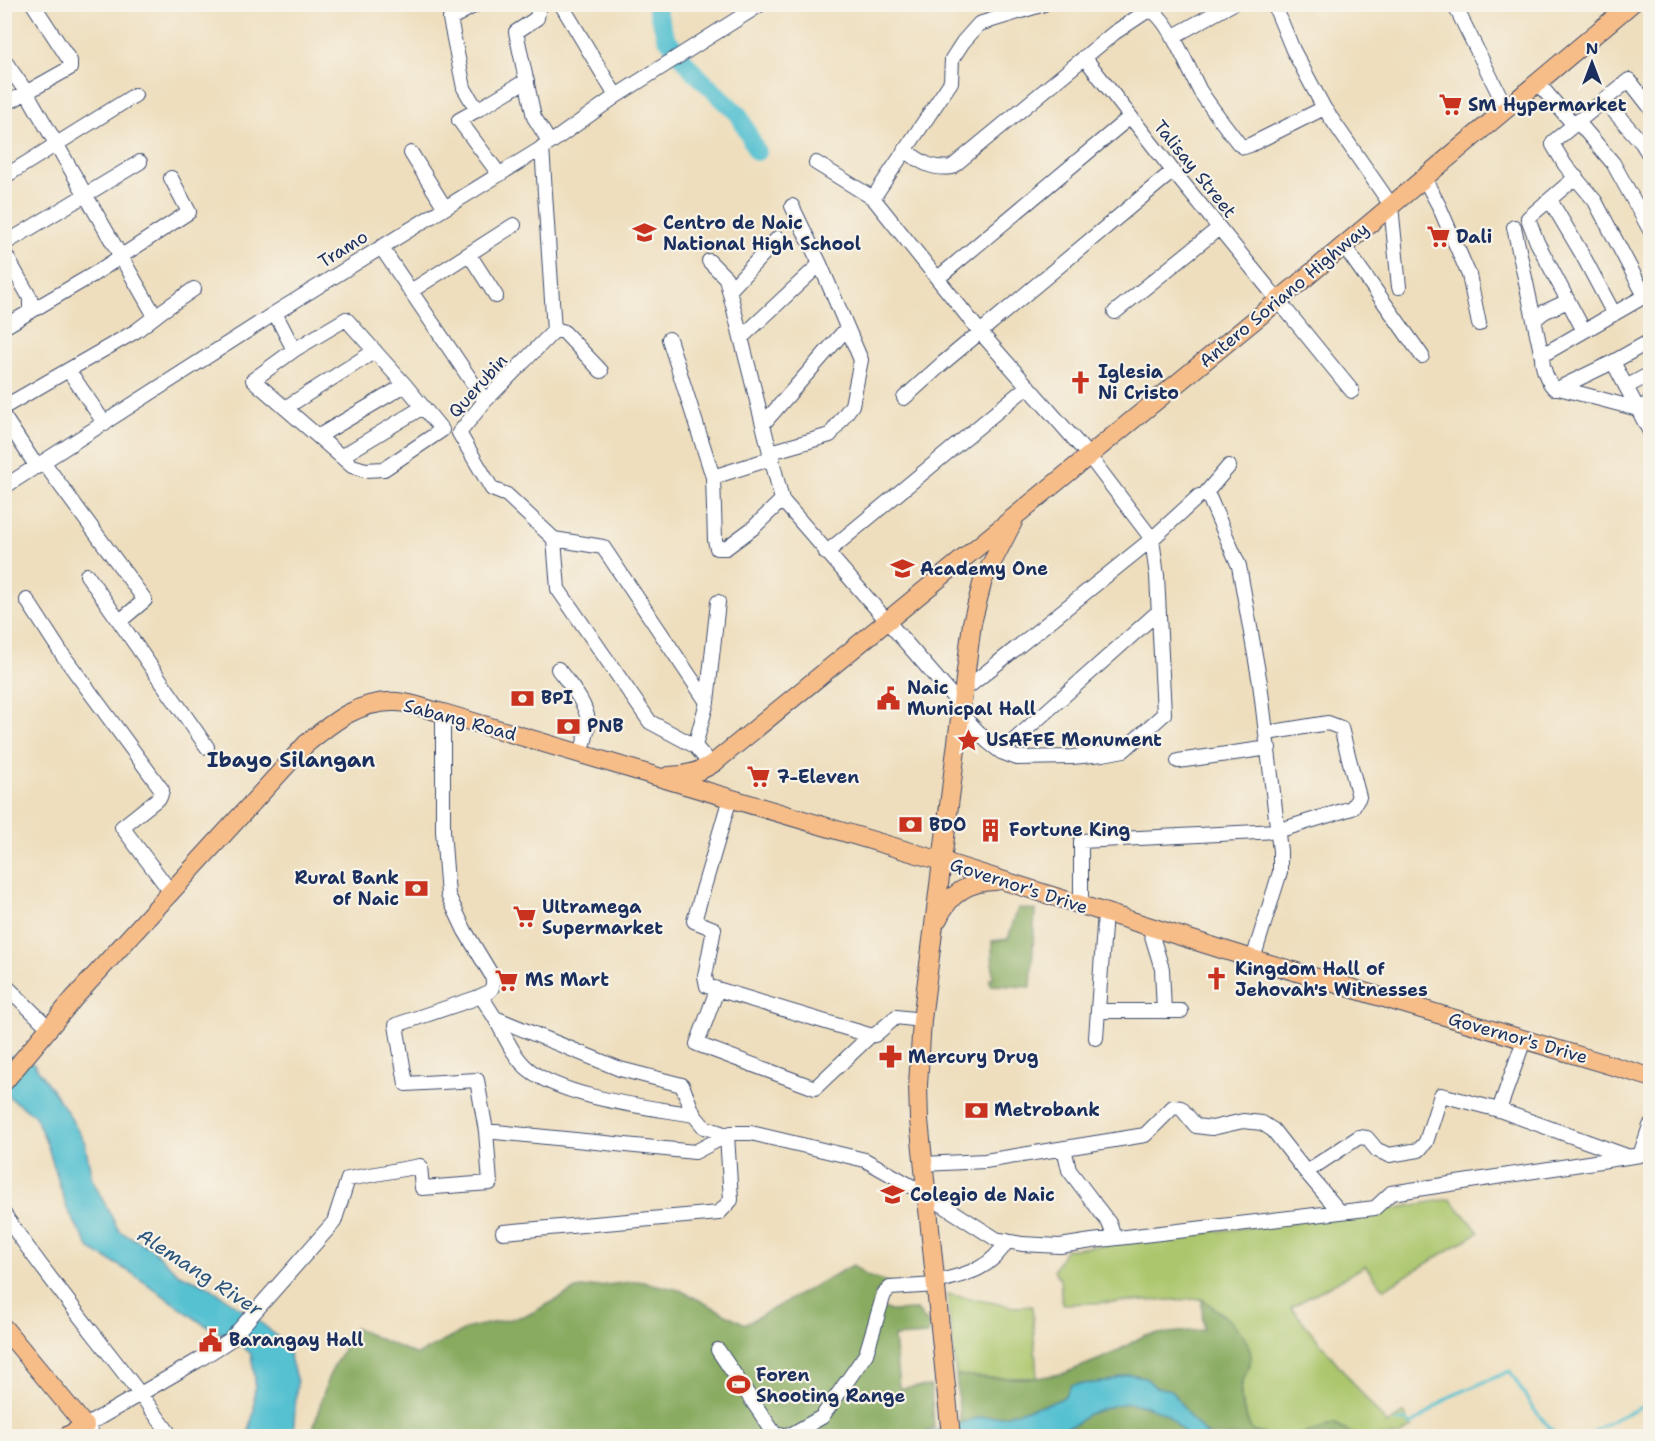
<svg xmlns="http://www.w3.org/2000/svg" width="1655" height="1441" font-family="'Shantell Sans',sans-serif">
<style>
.green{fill:#abc66c;stroke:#637a65;stroke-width:1.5}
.forest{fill:#88ab60;stroke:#526d5f;stroke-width:1.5}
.water{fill:#56c1d1;stroke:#387898;stroke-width:1.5}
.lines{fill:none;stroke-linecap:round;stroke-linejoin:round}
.stream{stroke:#56c1d1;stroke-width:3}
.river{stroke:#56c1d1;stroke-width:18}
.minor-casing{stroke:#3b496c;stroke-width:16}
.major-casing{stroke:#3b496c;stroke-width:20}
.minor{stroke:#fff;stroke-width:14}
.major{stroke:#f7bd88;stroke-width:18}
.labels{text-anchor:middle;stroke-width:4.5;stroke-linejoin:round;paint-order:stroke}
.poi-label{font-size:18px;font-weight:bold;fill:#1b2f5e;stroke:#f7f3e8;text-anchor:start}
.street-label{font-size:18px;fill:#1b2f5e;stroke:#f7f3e8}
.water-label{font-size:20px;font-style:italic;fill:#2a547b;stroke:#f7f3e8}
.quarter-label{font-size:21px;font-weight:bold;fill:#1b2f5e;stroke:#f7f3e8}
</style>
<rect width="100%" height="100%" fill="#f7f3e8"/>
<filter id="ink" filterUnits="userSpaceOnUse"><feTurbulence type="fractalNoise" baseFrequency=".0167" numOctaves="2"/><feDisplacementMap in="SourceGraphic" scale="12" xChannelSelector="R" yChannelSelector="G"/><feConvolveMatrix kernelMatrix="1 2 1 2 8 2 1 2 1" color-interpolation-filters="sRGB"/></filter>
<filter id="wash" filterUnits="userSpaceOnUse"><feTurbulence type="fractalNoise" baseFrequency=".008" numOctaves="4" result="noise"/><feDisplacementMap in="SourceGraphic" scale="24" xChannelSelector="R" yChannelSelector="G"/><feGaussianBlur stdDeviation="1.35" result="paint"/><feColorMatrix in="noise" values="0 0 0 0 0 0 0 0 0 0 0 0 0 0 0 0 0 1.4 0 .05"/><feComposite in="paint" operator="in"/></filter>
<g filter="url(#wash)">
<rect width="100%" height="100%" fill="#eedebd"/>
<path class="green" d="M 1450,1199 L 1479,1232 L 1384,1289 L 1365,1266 L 1291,1307 L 1387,1424 L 1404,1413 L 1412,1427 L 1399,1436 L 1357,1436 L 1333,1424 C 1305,1436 1282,1440 1252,1431 C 1241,1405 1235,1392 1250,1365 L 1224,1315 L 1201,1299 L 1062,1304 L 1060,1279 L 1054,1270 L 1065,1250 L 1372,1212 Z
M 947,1294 L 1015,1307 L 1032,1306 L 1037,1378 L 991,1378 L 956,1375 Z"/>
<path class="forest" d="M 1018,908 L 1035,910 L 1031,987 L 990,985 L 990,978 L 993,978 L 992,941 L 1008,939 Z
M 853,1265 L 867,1276 L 891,1283 L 876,1293 L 874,1303 L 890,1311 L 917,1310 L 929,1325 L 928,1335 L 894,1337 L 899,1388 L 931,1386 L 934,1428 L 918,1436 L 311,1436 L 328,1378 L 354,1328 L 417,1355 L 469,1328 L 528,1315 L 576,1289 L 638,1281 L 680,1290 L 745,1324 Z
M 1202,1299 C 1220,1313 1247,1329 1251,1355 C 1252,1365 1244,1372 1242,1381 C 1237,1399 1245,1415 1252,1431 L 1270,1436 L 1209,1436 L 1192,1420 L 1171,1390 L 1155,1387 L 1145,1377 L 1128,1374 L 1106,1382 L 1071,1385 L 1064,1397 L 1056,1401 L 1004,1416 L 981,1417 L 960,1423 L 956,1375 L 991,1378 L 1037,1378 L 1065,1373 L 1110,1355 L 1145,1335 L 1203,1330 Z
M 1129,1403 L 1146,1406 L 1167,1414 L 1187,1436 L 1039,1436 L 1076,1424 L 1088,1414 L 1115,1405 Z
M 1333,1424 L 1357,1436 L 1289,1436 L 1316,1431 Z"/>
<path class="water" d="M 4,1053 L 34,1064 L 66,1110 L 85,1143 L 92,1179 L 119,1231 L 151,1248 L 179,1274 L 206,1285 L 240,1308 L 265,1326 L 287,1346 L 297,1382 L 293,1436 L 248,1436 L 254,1410 L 255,1377 L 251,1354 L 236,1341 L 203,1324 L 130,1272 L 90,1249 L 67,1209 L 48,1147 L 35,1116 L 5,1094 Z
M 1128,1374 L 1145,1377 L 1155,1387 L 1171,1390 L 1192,1420 L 1209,1436 L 1187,1436 L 1167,1414 L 1146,1406 L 1129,1403 L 1115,1405 L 1088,1414 L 1076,1424 L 1039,1436 L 918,1436 L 981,1417 L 1004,1416 L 1056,1401 L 1064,1397 L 1071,1385 L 1106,1382 Z"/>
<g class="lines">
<path class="stream" d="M 1396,1422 L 1407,1420 L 1410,1425 L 1420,1419 L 1449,1397 L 1510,1371 L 1532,1407 L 1557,1436
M 1586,1436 L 1617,1418 L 1650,1403"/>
<path class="river" d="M 655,4 L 666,37 L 693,71 L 739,115 L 757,152"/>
</g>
</g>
<g filter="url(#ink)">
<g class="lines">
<defs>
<path id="minor" d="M 477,4 L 450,19 L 464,88 L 477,110 L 527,80
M 535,4 L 538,12 L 537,18 L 516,32 L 534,117 L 550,143
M 561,4 L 616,96
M 1454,4 L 1506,108
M 1172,37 L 1232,4
M 1084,57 L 1173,171 L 1352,391
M 4,60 L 27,93 L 155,316
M 1537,82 L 1574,125
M 1604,100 L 1642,143 L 1650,156
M 4,105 L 70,68 L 70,61 L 33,4
M 1324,108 L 1391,205 L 1399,287
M 477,110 L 459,120 L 499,174
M 1578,122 L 1613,163 L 1650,230
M 542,147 L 554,331 L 485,401 L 459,433 L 492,489 L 507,495 L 554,539 L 558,589 L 650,722 L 695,746
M 906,151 C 921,162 932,170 952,167 L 1114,33 L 1144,13 L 1152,11 C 1169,20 1190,72 1200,91 C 1212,109 1226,127 1239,144 L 1244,147 L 1250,145 L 1324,108 L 1293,50 L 1274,4
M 411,153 L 445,208
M 816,163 L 873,198 L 981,333 L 1089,456 L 1152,539 L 1157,576 L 1164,714 L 1124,750 L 1103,754 L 1072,757 L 1017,758 L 1001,752 L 988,742 L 960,713
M 4,177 L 135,95
M 1576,177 L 1528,218 L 1537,242 L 1584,331
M 1424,178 L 1439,206 L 1469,275 L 1479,324
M 873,198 L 951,82 L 952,59 L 963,42 L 979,24 L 1044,4
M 1550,200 L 1582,254 L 1614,314
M 792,206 L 820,264
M 1514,227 L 1542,357
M 4,244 L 140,162
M 1344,246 L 1422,356
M 381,247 L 485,401
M 4,252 L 30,298 L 30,312
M 469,254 L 496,296
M 709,261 L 726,278 L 782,500 L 961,706
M 938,278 L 1130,117
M 411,291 L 514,225
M 729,291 L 778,238
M 1650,293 L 1546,353 L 1542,357 C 1542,367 1547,381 1554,388 L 1559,388 L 1613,362 L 1650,341
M 1645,296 L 1595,201 L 1565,165 L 1553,145 L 1553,142 L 1629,80 L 1650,107
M 1115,312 L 1219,228
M 275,313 L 294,350
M 346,319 L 405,385 L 442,430 L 384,469 L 365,470 L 352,466 L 253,380 L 294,350 Z
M 1534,320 L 1544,312 L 1568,301
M 4,327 L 94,274 L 189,212 L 171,178
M 554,331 L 562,331 L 565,333 L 601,371
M 741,338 L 820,264 L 861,360 L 852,405 L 830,435 L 771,452
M 669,339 L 713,477 L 773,458
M 1613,362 L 1650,432
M 69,371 L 105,424
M 1626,387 L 1650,374
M 1559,388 L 1638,409 L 1650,402
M 904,398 L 943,363 L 1173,171
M 4,407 L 136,331 L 162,311 L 194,289
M 285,408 L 375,351
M 4,417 L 37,467
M 764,423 L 847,328
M 319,436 L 405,385
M 342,456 L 423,407
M 44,463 L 145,600 L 120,621
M 713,477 L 715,540 L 717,548 L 726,548 L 753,528 L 782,500
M 4,487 L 275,313 L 550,143 L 616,96 L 761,4
M 1204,495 L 1229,466
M 554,539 L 603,547 L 707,702
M 826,553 L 1028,386
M 87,575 L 207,747
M 27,600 L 62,654 L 162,790 L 160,797 L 122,827 L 170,891
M 558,669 C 569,684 587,703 588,722 C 588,733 583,745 581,755
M 963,691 L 1152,539 L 1199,496 L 1204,495 L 1209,497 L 1239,566 L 1260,683 L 1280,851 L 1280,872 L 1253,959
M 1001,752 L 1158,612
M 1178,761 L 1269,748
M 711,765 L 695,746 L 707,702 L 718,602
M 730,798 L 694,921 L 714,929 L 705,976 L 707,986 L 869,1035 L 875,1035 L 896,1017 L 922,1020
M 1081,905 L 1081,841 L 1277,831 L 1352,808 L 1359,797 L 1341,728 L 1328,723 L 1267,733
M 1149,926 L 1162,969 L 1164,1011
M 4,984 L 49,1028
M 717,990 L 697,1044 L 815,1088 L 871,1035
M 481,996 L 495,1018 L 620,1069 L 682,1085 L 694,1115 L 704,1127 L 727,1135 L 731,1200 L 719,1213 L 503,1232
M 1098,1011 L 1181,1011
M 495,1018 C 504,1034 513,1056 527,1068 C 562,1098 649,1107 694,1115
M 1096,1038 L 1105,913
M 1499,1110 L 1627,1156
M 486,1131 L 695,1152 L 731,1133 L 751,1133 L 865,1160 L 927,1195 L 996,1239 L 1022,1244 L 1060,1246 L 1092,1241 L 1375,1208 L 1391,1193 L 1640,1155 L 1650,1126
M 1064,1148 L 1069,1170 L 1109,1223 L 1115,1238
M 923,1164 L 985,1161 L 1145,1135 L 1173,1107 L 1181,1108 L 1196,1126 L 1212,1128 L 1243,1121 L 1262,1123 L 1273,1130 L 1306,1172 L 1340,1212
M 1306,1172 L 1359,1137 L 1367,1138 L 1377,1150 L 1389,1155 L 1419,1150 L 1426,1142 L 1441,1095 L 1499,1110 L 1524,1040
M 4,1214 C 56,1291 118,1361 171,1436
M 936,1282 C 967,1274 990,1270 1007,1241
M 718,1350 L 776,1436 L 792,1434 L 822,1417 L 866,1354 L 884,1294 L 890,1288 L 936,1285
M 94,1436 L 85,1426 L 197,1361 L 230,1340 L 334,1222 L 348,1179 L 420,1166 L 422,1188 L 490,1183 L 486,1131 L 477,1080 L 406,1084 L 396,1025 L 476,998 C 489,993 497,989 491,974 L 465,931 L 448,895 L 443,831 L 443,713"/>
<path id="major" d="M 668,776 C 685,776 701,772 715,762 L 1279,300 L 1631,4
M 938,919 C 949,894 969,881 996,881
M 4,1082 L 75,997 L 306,744 C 334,721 360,700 397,702 C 412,703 429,710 443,713 L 941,861 L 1253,959 L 1650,1077
M 4,1328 L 85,1426 L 67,1436
M 951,1436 L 919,1120 L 918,1085 L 922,1020 L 972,623 L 983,580 L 1013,522"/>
</defs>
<use href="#minor" class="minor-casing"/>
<use href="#major" class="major-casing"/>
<use href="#minor" class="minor"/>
<use href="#major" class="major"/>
</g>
</g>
<defs>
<symbol id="supermarket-bare" viewBox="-9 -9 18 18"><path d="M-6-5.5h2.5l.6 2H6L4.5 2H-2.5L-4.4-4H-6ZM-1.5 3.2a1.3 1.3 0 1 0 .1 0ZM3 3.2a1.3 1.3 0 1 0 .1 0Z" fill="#c8321e" stroke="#f7f3e8" stroke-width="2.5" paint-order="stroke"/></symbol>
<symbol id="school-bare" viewBox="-9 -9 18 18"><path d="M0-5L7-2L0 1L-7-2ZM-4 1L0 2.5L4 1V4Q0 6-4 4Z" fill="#c8321e" stroke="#f7f3e8" stroke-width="2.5" paint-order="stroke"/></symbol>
<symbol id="church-bare" viewBox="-9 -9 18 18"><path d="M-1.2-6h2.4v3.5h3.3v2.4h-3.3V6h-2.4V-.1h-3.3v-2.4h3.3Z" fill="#c8321e" stroke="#f7f3e8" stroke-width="2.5" paint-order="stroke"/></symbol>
<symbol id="bank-bare" viewBox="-9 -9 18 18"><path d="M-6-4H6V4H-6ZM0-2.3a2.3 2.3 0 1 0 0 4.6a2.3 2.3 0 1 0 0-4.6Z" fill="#c8321e" stroke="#f7f3e8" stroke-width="2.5" paint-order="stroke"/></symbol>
<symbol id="civic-bare" viewBox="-9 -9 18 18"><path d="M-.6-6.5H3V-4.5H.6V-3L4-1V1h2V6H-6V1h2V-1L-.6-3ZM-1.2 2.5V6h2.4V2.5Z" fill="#c8321e" stroke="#f7f3e8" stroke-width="2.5" paint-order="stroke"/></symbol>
<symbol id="sight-bare" viewBox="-9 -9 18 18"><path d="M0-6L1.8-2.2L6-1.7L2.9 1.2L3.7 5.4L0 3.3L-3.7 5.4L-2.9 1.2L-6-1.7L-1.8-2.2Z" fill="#c8321e" stroke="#f7f3e8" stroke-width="2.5" paint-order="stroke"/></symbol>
<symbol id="building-bare" viewBox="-9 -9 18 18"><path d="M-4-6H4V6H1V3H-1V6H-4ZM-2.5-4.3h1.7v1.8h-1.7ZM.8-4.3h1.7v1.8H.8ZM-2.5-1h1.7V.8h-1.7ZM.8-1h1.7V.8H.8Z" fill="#c8321e" stroke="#f7f3e8" stroke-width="2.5" paint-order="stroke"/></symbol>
<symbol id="pharmacy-bare" viewBox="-9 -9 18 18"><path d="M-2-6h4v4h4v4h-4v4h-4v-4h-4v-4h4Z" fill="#c8321e" stroke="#f7f3e8" stroke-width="2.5" paint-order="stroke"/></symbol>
<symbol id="stadium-bare" viewBox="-9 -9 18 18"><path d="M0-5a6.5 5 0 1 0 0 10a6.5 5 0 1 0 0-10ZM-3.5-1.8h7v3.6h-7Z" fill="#c8321e" stroke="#f7f3e8" stroke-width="2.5" paint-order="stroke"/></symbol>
</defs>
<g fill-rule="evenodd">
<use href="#supermarket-bare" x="1434" y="88" width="33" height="33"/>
<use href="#school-bare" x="628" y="216" width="33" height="33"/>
<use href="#supermarket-bare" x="1422" y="220" width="33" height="33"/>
<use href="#church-bare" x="1064" y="366" width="33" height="33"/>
<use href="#school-bare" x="886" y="552" width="33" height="33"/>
<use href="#bank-bare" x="506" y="682" width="33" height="33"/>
<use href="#civic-bare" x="872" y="682" width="33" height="33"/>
<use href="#bank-bare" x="552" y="710" width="33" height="33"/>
<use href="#sight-bare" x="952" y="724" width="33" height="33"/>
<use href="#supermarket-bare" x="742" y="760" width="33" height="33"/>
<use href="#bank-bare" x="894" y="808" width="33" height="33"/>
<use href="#building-bare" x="974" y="814" width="33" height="33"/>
<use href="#bank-bare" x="400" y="872" width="33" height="33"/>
<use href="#supermarket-bare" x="508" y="900" width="33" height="33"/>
<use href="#church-bare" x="1200" y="962" width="33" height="33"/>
<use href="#supermarket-bare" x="490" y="964" width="33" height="33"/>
<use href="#pharmacy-bare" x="874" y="1040" width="33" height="33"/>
<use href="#bank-bare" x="960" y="1094" width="33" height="33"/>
<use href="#school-bare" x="876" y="1178" width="33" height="33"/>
<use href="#civic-bare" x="194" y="1324" width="33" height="33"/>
<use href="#stadium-bare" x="722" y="1368" width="33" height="33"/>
</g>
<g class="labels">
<g class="poi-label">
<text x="1468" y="111">SM Hypermarket</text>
<text x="663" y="229">Centro de Naic<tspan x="663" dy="21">National High School</tspan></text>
<text x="1456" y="243">Dali</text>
<text x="1098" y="378">Iglesia<tspan x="1098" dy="21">Ni Cristo</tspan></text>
<text x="920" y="575">Academy One</text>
<text x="907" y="694">Naic<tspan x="907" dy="21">Municpal Hall</tspan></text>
<text x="541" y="704">BPI</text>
<text x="587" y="732">PNB</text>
<text x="986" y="746">USAFFE Monument</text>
<text x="777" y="783">7-Eleven</text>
<text x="929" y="831">BDO</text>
<text x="1009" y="836">Fortune King</text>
<text x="399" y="884" text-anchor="end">Rural Bank<tspan x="399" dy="21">of Naic</tspan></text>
<text x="542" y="913">Ultramega<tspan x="542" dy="21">Supermarket</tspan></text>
<text x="1235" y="975">Kingdom Hall of<tspan x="1235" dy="21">Jehovah's Witnesses</tspan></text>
<text x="525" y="986">MS Mart</text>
<text x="908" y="1063">Mercury Drug</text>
<text x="994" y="1116">Metrobank</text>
<text x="910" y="1201">Colegio de Naic</text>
<text x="229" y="1346">Barangay Hall</text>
<text x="756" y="1381">Foren<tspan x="756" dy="21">Shooting Range</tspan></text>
</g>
<g class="street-label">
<text transform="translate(1195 169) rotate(51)" y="6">Talisay Street</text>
<text transform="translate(343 249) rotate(-32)" y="6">Tramo</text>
<text transform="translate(1284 295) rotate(-40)" y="6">Antero Soriano Highway</text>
<text transform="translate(478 386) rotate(-48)" y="6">Querubin</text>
<text transform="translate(460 720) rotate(15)" y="6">Sabang Road</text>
<text transform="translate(1019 886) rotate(18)" y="6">Governor's Drive</text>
<text transform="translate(1518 1038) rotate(16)" y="6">Governor's Drive</text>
</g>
<g class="water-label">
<text transform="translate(200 1272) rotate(33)" y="7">Alemang River</text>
</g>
<g class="quarter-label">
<text x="291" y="767">Ibayo Silangan</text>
</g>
</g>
<rect width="1655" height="1441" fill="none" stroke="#f7f3e8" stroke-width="24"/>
<g transform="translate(1592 63)" stroke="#f7f3e8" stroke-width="4.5" paint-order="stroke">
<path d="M0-4.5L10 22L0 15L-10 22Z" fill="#1b2f5e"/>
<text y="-9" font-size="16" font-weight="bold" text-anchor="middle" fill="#1b2f5e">N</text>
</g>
</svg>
